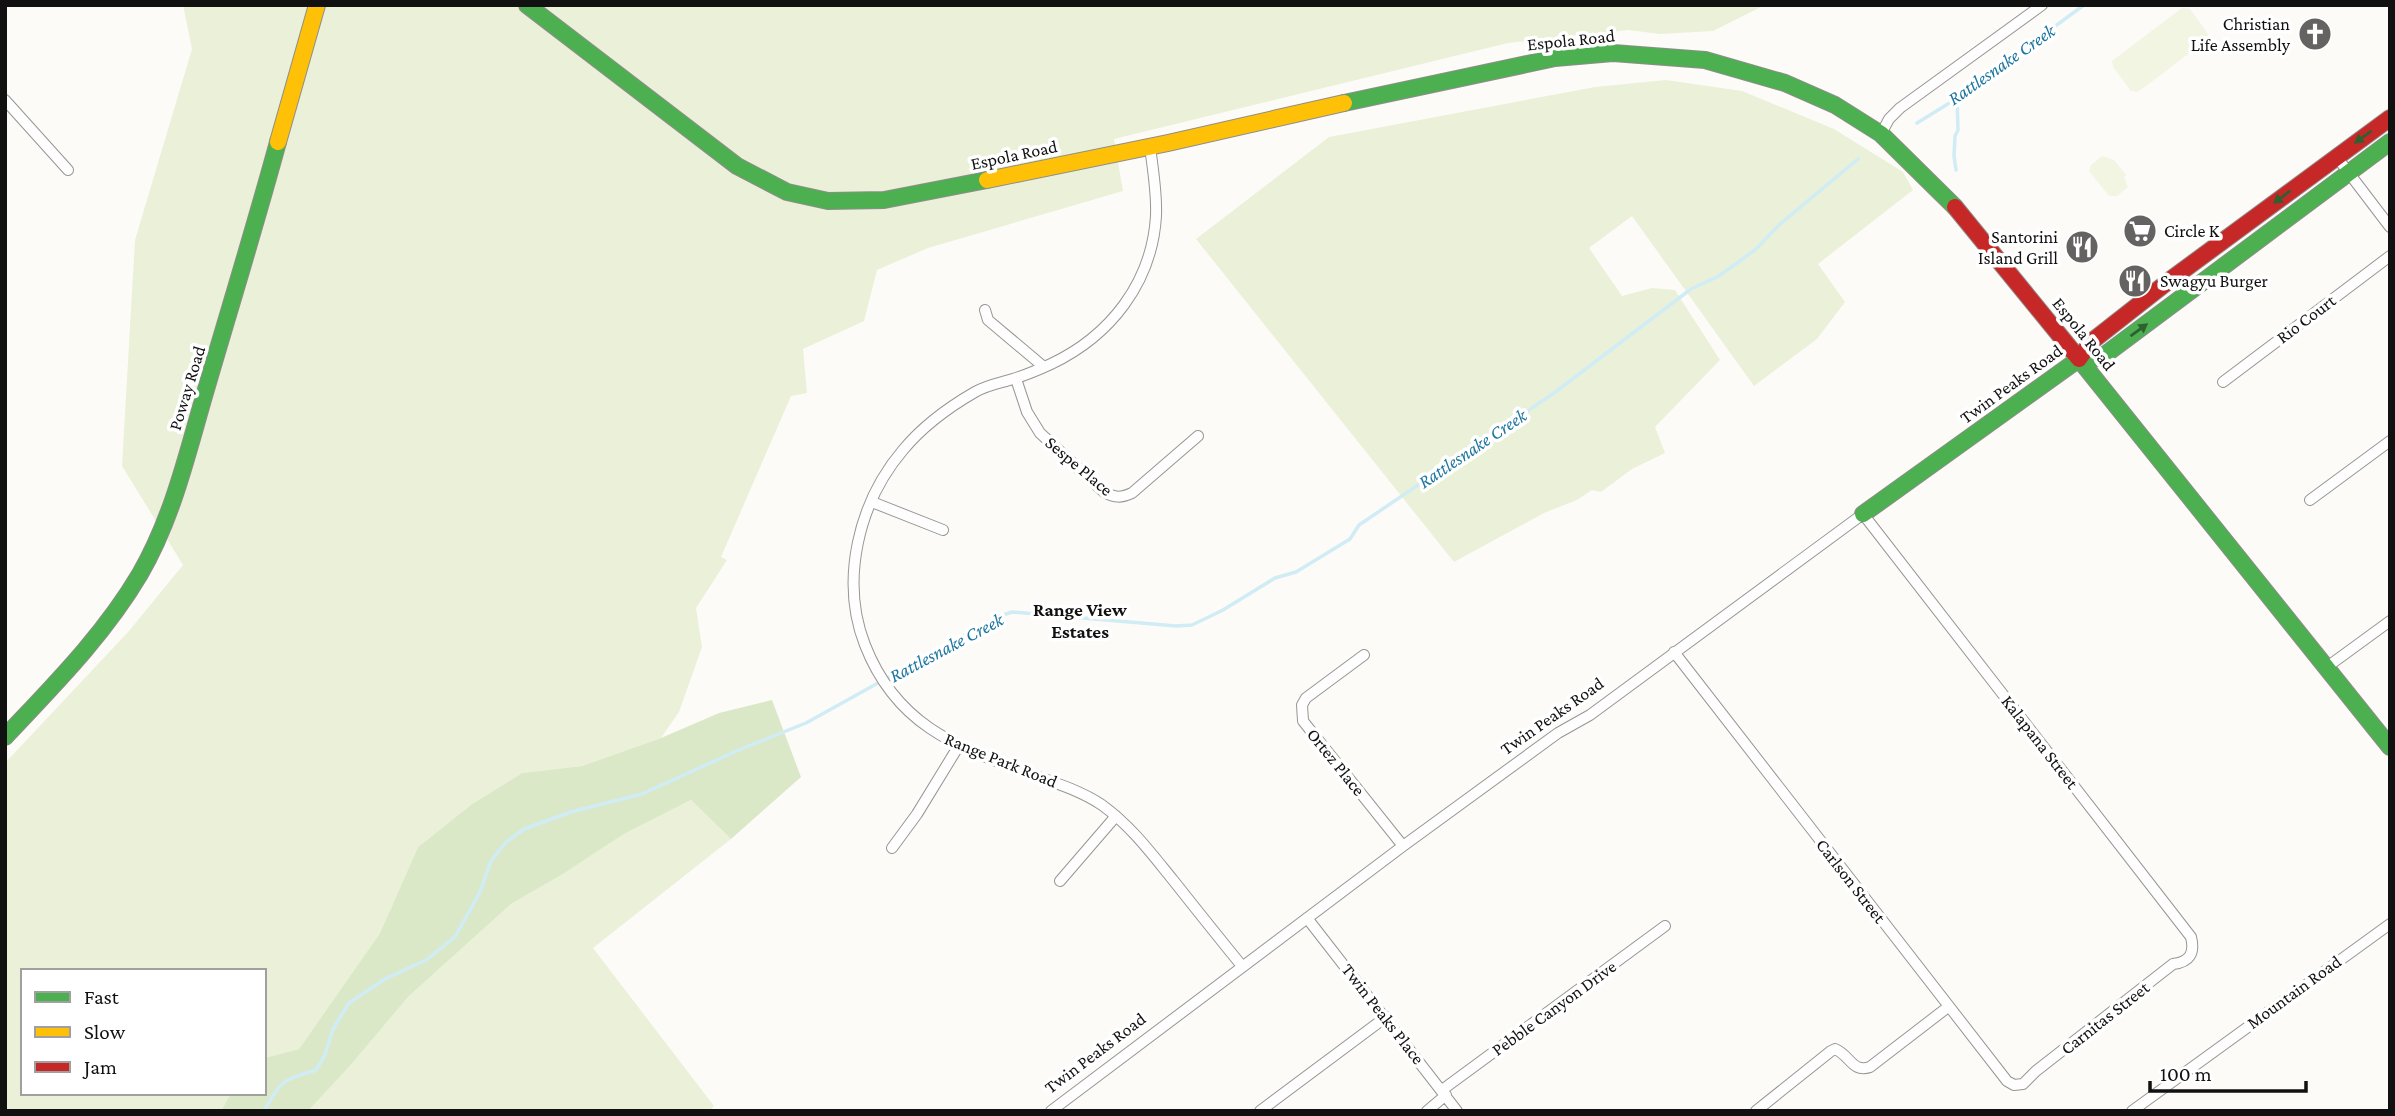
<svg xmlns="http://www.w3.org/2000/svg" width="2395" height="1116" font-family="'Crimson Pro',serif">
<style>
.green{fill:#eaf1d8}
.forest{fill:#dbe8c7}
.pitch{fill:#f2f5e2}
.lines{fill:none;stroke-linecap:round;stroke-linejoin:round}
.stream{stroke:#d0ecf5;stroke-width:3.5}
.street-casing{stroke:#979695;stroke-width:12}
.fast-casing{stroke:#8e8d8b;stroke-width:18}
.slow-casing{stroke:#8e8d8b;stroke-width:18}
.jam-casing{stroke:#8e8d8b;stroke-width:18}
.street{stroke:#fffefe;stroke-width:10}
.fast{stroke:#4caf50;stroke-width:16}
.slow{stroke:#ffc107;stroke-width:16}
.jam{stroke:#c62828;stroke-width:16}
.oneway{fill:#2e6030}
.labels{text-anchor:middle;stroke-width:7;stroke-linejoin:round;paint-order:stroke}
.poi-label{font-size:18px;fill:#111;stroke:#fff;text-anchor:end}
.street-label{font-size:18px;fill:#111;stroke:#fff}
.water-label{font-size:19px;font-style:italic;fill:#1d769f;stroke:#fff}
.neighbourhood-label{font-size:19px;font-weight:bold;fill:#111;stroke:#fff}
</style>
<rect width="100%" height="100%" fill="#fdfbf7"/>
<path class="green" d="M 183,5 L 1765,5 L 1713,31 L 1660,34 L 1628,30 L 1508,43 L 1114,139 L 1123,191 L 928,248 L 877,270 L 864,321 L 803,349 L 807,393 L 791,396 L 721,557 L 727,560 L 696,608 L 702,647 L 679,712 L 661,738 L 582,766 L 522,773 L 472,804 L 418,847 L 380,933 L 299,1049 L 264,1058 L 264,971 L 23,971 L 23,1093 L 231,1093 L 221,1111 L 5,1111 L 5,763 L 129,631 L 183,565 L 122,466 L 135,240 L 192,49 Z
M 1666,80 L 1742,91 L 1834,129 L 1903,172 L 1913,190 L 1818,264 L 1845,302 L 1817,339 L 1754,386 L 1632,216 L 1589,248 L 1622,296 L 1652,288 L 1675,290 L 1720,360 L 1655,427 L 1665,453 L 1632,469 L 1601,492 L 1592,490 L 1577,500 L 1544,513 L 1454,562 L 1196,239 L 1329,137 L 1595,87 Z
M 691,800 L 731,839 L 593,948 L 714,1106 L 709,1111 L 308,1111 L 349,1067 L 409,996 L 511,904 L 563,874 L 624,834 Z"/>
<path class="forest" d="M 772,700 L 801,777 L 731,839 L 691,800 L 624,834 L 563,874 L 511,904 L 409,996 L 349,1067 L 308,1111 L 221,1111 L 231,1093 L 264,1093 L 264,1058 L 299,1049 L 380,933 L 418,847 L 472,804 L 522,773 L 582,766 L 661,738 L 719,713 Z"/>
<path class="pitch" d="M 2182,8 L 2190,9 L 2208,34 L 2208,39 L 2142,89 L 2137,92 L 2131,91 L 2113,67 L 2112,61 Z
M 2102,156 L 2114,160 L 2126,175 L 2124,177 L 2128,187 L 2117,196 L 2109,196 L 2089,171 L 2091,165 Z"/>
<g class="lines">
<path class="stream" d="M 1917,123 L 1956,99 L 2084,5
M 1956,170 L 1954,156 L 1955,136 L 1958,130 L 1957,98
M 264,1111 C 282,1079 282,1081 316,1070 L 325,1055 L 333,1029 L 349,1003 L 385,979 L 426,960 L 455,937 L 480,892 L 491,861 L 506,842 L 524,829 L 571,812 L 642,794 L 741,749 L 806,723 L 997,617 L 1012,612 L 1176,626 L 1192,625 L 1223,610 L 1275,578 L 1296,572 L 1350,539 L 1359,525 L 1554,393 L 1691,289 L 1719,276 L 1755,250 L 1779,225 L 1858,159"/>
<defs>
<path id="street" d="M 5,100 L 68,170
M 1881,134 L 1889,119 L 1900,108 L 2042,5
M 1150,147 C 1153,170 1157,193 1156,216 C 1152,283 1110,336 1051,364 C 1038,370 1026,375 1013,379 C 1000,383 987,385 975,392 C 949,407 922,427 903,450 C 858,503 840,581 865,645 C 897,727 958,747 1033,775 C 1056,783 1081,791 1102,805 C 1131,826 1151,853 1173,880 C 1196,909 1219,938 1242,966
M 2336,156 L 2390,227
M 985,310 L 988,320 L 1044,367
M 1016,379 L 1027,412 L 1040,433 L 1104,492 C 1115,498 1121,498 1132,493 L 1198,436
M 2223,382 L 2390,256
M 2310,500 L 2390,441
M 872,502 L 943,530
M 1364,655 L 1306,698 L 1302,705 L 1303,721 L 1403,846
M 2327,667 L 2390,621
M 892,848 L 917,814 L 958,747
M 1060,881 L 1116,816
M 1307,918 L 1457,1111
M 1442,1090 L 1665,926
M 1051,1111 L 1403,846 L 1558,733 L 1590,715 L 1863,514 L 2191,937 C 2195,953 2190,962 2173,964 L 2036,1071 L 2023,1084 L 2014,1085 L 2007,1081 L 1674,652
M 1260,1111 L 1386,1017
M 1427,1111 L 1446,1095
M 1756,1111 L 1831,1051 L 1835,1049 C 1850,1055 1852,1073 1870,1067 L 1948,1007
M 2132,1111 L 2390,924"/>
<path id="fast" d="M 527,5 L 737,166 L 787,192 L 828,201 L 884,200 L 987,180
M 1344,103 L 1555,58 L 1613,53 L 1705,60 L 1785,83 L 1835,105 L 1881,134 L 1955,207
M 2079,359 L 2094,359 L 2106,354 L 2390,142
M 1863,514 L 2079,359 L 2390,747
M 5,737 C 53,686 104,635 140,574 C 174,515 188,450 207,386 C 231,304 256,223 278,142"/>
<path id="slow" d="M 278,142 L 317,5
M 987,180 L 1168,143 L 1344,103"/>
<path id="jam" d="M 1955,207 L 2079,359
M 2079,359 L 2091,342 L 2170,280 L 2390,118"/>
</defs>
<use href="#street" class="street-casing"/>
<use href="#fast" class="fast-casing"/>
<use href="#slow" class="slow-casing"/>
<use href="#jam" class="jam-casing"/>
<use href="#street" class="street"/>
<use href="#fast" class="fast"/>
<use href="#slow" class="slow"/>
<use href="#jam" class="jam"/>
</g>
<defs><path id="oneway-solid" d="M-6-.8H1V-3.2L6.5 0L1 3.2V.8H-6Z" transform="scale(1.75)"/></defs>
<g class="oneway">
<use href="#oneway-solid" transform="translate(2363 137) rotate(144)"/>
<use href="#oneway-solid" transform="translate(2282 197) rotate(143)"/>
<use href="#oneway-solid" transform="translate(2139 330) rotate(-36)"/>
</g>
<defs>
<symbol id="church-disc" viewBox="-11 -11 22 22"><circle r="9.5" fill="#646362" stroke="#fff"/><path d="M-1.2-6h2.4v3.5h3.3v2.4h-3.3V6h-2.4V-.1h-3.3v-2.4h3.3Z" fill="#fff"/></symbol>
<symbol id="supermarket-disc" viewBox="-11 -11 22 22"><circle r="9.5" fill="#646362" stroke="#fff"/><path d="M-6-5.5h2.5l.6 2H6L4.5 2H-2.5L-4.4-4H-6ZM-1.5 3.2a1.3 1.3 0 1 0 .1 0ZM3 3.2a1.3 1.3 0 1 0 .1 0Z" fill="#fff"/></symbol>
<symbol id="restaurant-disc" viewBox="-11 -11 22 22"><circle r="9.5" fill="#646362" stroke="#fff"/><path d="M-5-6h1v4h1v-4h1v4h1v-4h1v5L-1.5 .5V6h-2V.5L-5-1ZM5-6V6H3V1.5H1.5Q1.5-4 5-6Z" fill="#fff"/></symbol>
</defs>
<g fill-rule="evenodd">
<use href="#church-disc" x="2296" y="15" width="38" height="38"/>
<use href="#supermarket-disc" x="2121" y="212" width="38" height="38"/>
<use href="#restaurant-disc" x="2063" y="228" width="38" height="38"/>
<use href="#restaurant-disc" x="2116" y="262" width="38" height="38"/>
</g>
<g class="labels">
<g class="poi-label">
<text x="2290" y="30">Christian<tspan x="2290" dy="21">Life Assembly</tspan></text>
<text x="2164" y="237" text-anchor="start">Circle K</text>
<text x="2058" y="243">Santorini<tspan x="2058" dy="21">Island Grill</tspan></text>
<text x="2160" y="287" text-anchor="start">Swagyu Burger</text>
</g>
<g class="street-label">
<text transform="translate(1571 40) rotate(-6)" y="6">Espola Road</text>
<text transform="translate(1014 155) rotate(-12)" y="6">Espola Road</text>
<text transform="translate(2306 319) rotate(-37)" y="6">Rio Court</text>
<text transform="translate(2084 334) rotate(51)" y="6">Espola Road</text>
<text transform="translate(2011 384) rotate(-36)" y="6">Twin Peaks Road</text>
<text transform="translate(187 388) rotate(-73)" y="6">Poway Road</text>
<text transform="translate(1079 466) rotate(40)" y="6">Sespe Place</text>
<text transform="translate(1552 716) rotate(-35)" y="6">Twin Peaks Road</text>
<text transform="translate(2040 742) rotate(52)" y="6">Kalapana Street</text>
<text transform="translate(1001 760) rotate(22)" y="6">Range Park Road</text>
<text transform="translate(1336 762) rotate(51)" y="6">Ortez Place</text>
<text transform="translate(1851 881) rotate(52)" y="6">Carlson Street</text>
<text transform="translate(2294 992) rotate(-36)" y="6">Mountain Road</text>
<text transform="translate(1554 1008) rotate(-36)" y="6">Pebble Canyon Drive</text>
<text transform="translate(1383 1014) rotate(52)" y="6">Twin Peaks Place</text>
<text transform="translate(2105 1018) rotate(-38)" y="6">Carnitas Street</text>
<text transform="translate(1095 1053) rotate(-37)" y="6">Twin Peaks Road</text>
</g>
<g class="water-label">
<text transform="translate(2001 64) rotate(-35)" y="7">Rattlesnake Creek</text>
<text transform="translate(1472 448) rotate(-34)" y="7">Rattlesnake Creek</text>
<text transform="translate(946 647) rotate(-28)" y="7">Rattlesnake Creek</text>
</g>
<g class="neighbourhood-label">
<text x="1080" y="616">Range View<tspan x="1080" dy="22">Estates</tspan></text>
</g>
</g>
<rect width="2395" height="1116" fill="none" stroke="#111111" stroke-width="14"/>
<rect x="21" y="969" width="245" height="126" fill="#ffffff" stroke="#a0a0a0" stroke-width="2"/>
<rect x="35" y="992" width="35" height="10" fill="#4caf50" stroke="#a0a0a0" stroke-width="2"/>
<text x="84" y="1004" font-size="21" fill="#111111">Fast</text>
<rect x="35" y="1027" width="35" height="10" fill="#ffc107" stroke="#a0a0a0" stroke-width="2"/>
<text x="84" y="1039" font-size="21" fill="#111111">Slow</text>
<rect x="35" y="1062" width="35" height="10" fill="#c62828" stroke="#a0a0a0" stroke-width="2"/>
<text x="84" y="1074" font-size="21" fill="#111111">Jam</text>
<path d="M2150 1081v10h156v-10" fill="none" stroke="#111111" stroke-width="3.5"/>
<text x="2160" y="1081" font-size="21" fill="#111111" stroke="#ffffff" stroke-width="5" paint-order="stroke">100 m</text>
</svg>
